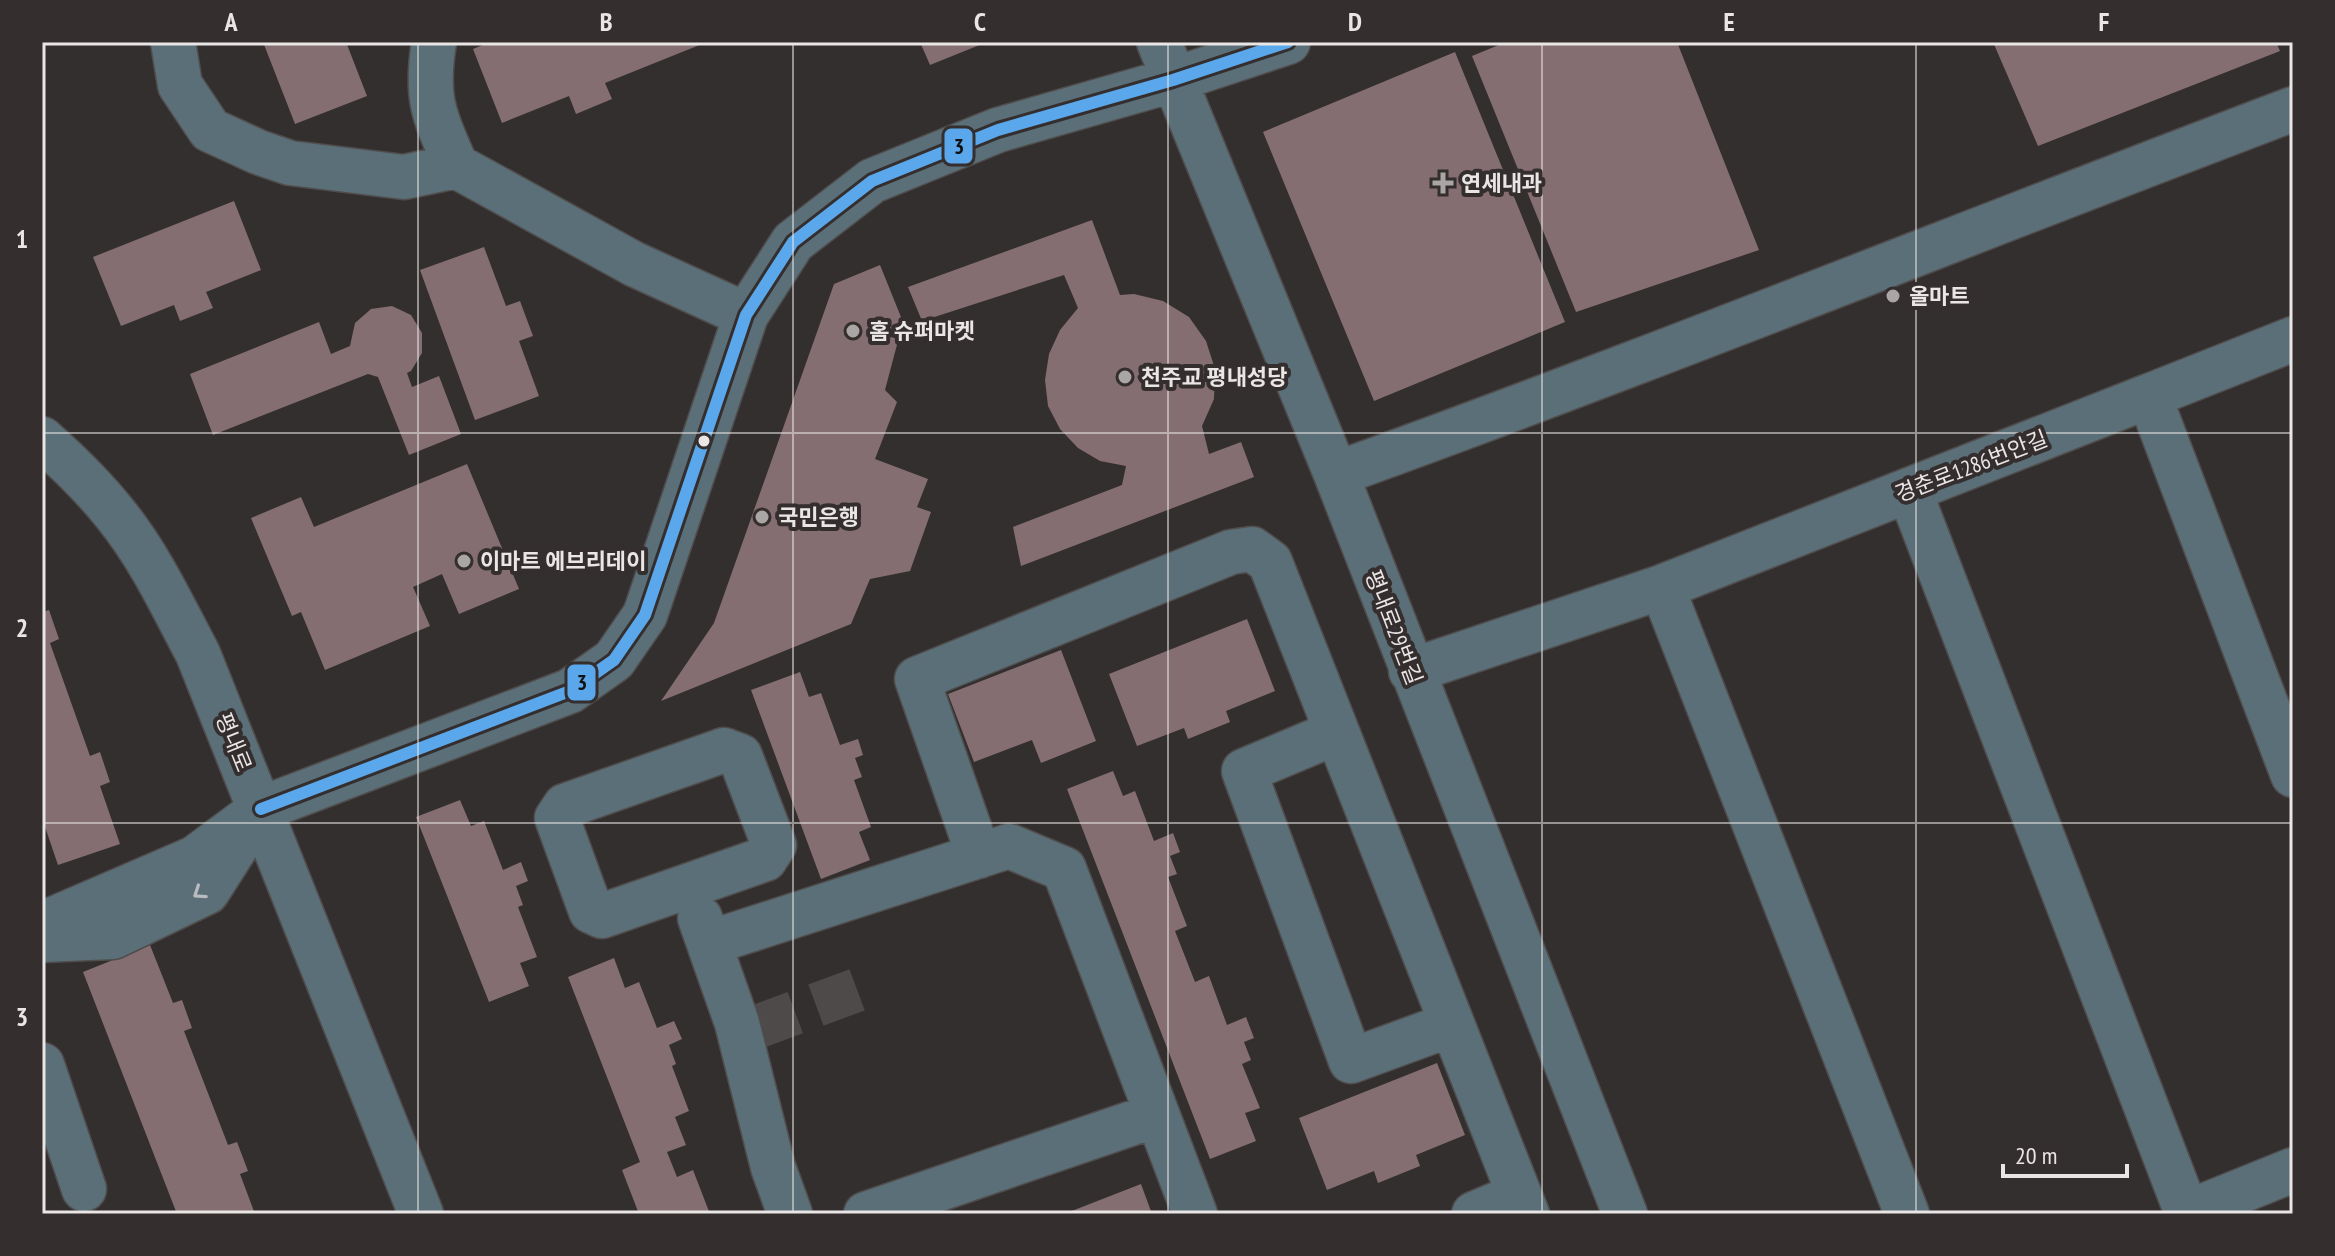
<svg xmlns="http://www.w3.org/2000/svg" width="2335" height="1256" font-family="'PT Sans Narrow','Noto Sans KR',sans-serif">
<style>
.building{fill:#846e71}
.lines{fill:none;stroke-linecap:round;stroke-linejoin:round}
.minor-tunnel{stroke:#4f4a4a;stroke-width:44;stroke-dasharray:44 22;stroke-linecap:butt}
.minor-casing{stroke:#504d4d;stroke-width:47}
.minor{stroke:#5b6f78;stroke-width:44}
.bus-1-casing{stroke:#352e2e;stroke-width:18}
.bus-1{stroke:#5aa8eb;stroke-width:12}
.oneway{stroke:#b8bcc0}
.grid{fill:none;stroke:#eae6e6;stroke-width:2;stroke-opacity:0.55}
.poi-dot{fill:#aaa6a6;stroke:#352e2e;stroke-width:3}
.bus-dot{fill:#eae6e6;stroke:#352e2e;stroke-width:3}
.labels{text-anchor:middle;stroke-width:8;stroke-linejoin:round;paint-order:stroke}
.poi-label{font-size:22px;font-weight:bold;fill:#eae6e6;stroke:#352e2e;text-anchor:start}
.street-label{font-size:22px;fill:#eae6e6;stroke:#352e2e}
.line-badge{stroke:#352e2e;stroke-width:3}
.pale-badge-label{font-size:22px;text-anchor:middle;font-weight:bold;fill:#111}
.neatline{fill:none;stroke:#eae6e6;stroke-width:3}
.grid-label{font-size:26px;text-anchor:middle;font-weight:bold;fill:#eae6e6}
</style>
<rect width="100%" height="100%" fill="#342f2f"/>
<path class="building" d="M 263,42 L 346,42 L 367,96 L 295,124 Z
M 490,42 L 707,42 L 605,83 L 612,99 L 576,114 L 569,96 L 502,123 L 473,49 Z
M 920,42 L 987,42 L 930,65 Z
M 1506,42 L 1677,42 L 1759,250 L 1576,312 L 1472,56 Z
M 1993,42 L 2276,42 L 2280,51 L 2038,146 Z
M 1455,52 L 1565,322 L 1374,401 L 1263,132 Z
M 234,201 L 261,270 L 206,292 L 213,308 L 180,321 L 174,305 L 121,326 L 93,257 Z
M 1092,220 L 1120,295 L 1134,294 L 1163,301 L 1189,317 L 1206,341 L 1215,369 L 1214,399 L 1202,426 L 1209,454 L 1241,442 L 1254,477 L 1021,566 L 1013,527 L 1122,485 L 1126,466 L 1100,461 L 1078,448 L 1060,429 L 1048,406 L 1045,380 L 1049,354 L 1060,330 L 1078,308 L 1064,275 L 922,321 L 908,287 Z
M 484,247 L 506,306 L 520,301 L 533,336 L 519,341 L 539,396 L 475,420 L 420,270 Z
M 880,265 L 903,322 L 885,390 L 897,402 L 875,459 L 928,479 L 917,507 L 931,512 L 910,571 L 870,579 L 851,624 L 661,701 L 714,623 L 834,284 Z
M 392,306 L 411,315 L 422,333 L 422,353 L 411,371 L 407,373 L 412,387 L 439,376 L 461,434 L 409,455 L 378,377 L 368,374 L 213,435 L 190,374 L 319,322 L 331,354 L 350,346 L 355,323 L 371,309 Z
M 467,464 L 519,589 L 459,614 L 442,574 L 413,587 L 430,626 L 325,670 L 301,612 L 292,616 L 251,518 L 301,497 L 314,527 Z
M 49,610 L 59,639 L 50,643 L 90,756 L 100,752 L 110,782 L 100,786 L 120,844 L 58,865 L 42,818 L 42,612 Z
M 1247,619 L 1275,691 L 1226,711 L 1230,722 L 1188,739 L 1184,728 L 1137,746 L 1109,674 Z
M 1061,650 L 1096,741 L 1041,763 L 1032,740 L 974,762 L 948,694 Z
M 800,672 L 809,697 L 821,693 L 840,745 L 858,739 L 863,755 L 855,758 L 862,777 L 854,780 L 871,827 L 859,832 L 870,860 L 821,879 L 751,690 Z
M 1113,771 L 1123,796 L 1135,791 L 1154,841 L 1173,833 L 1180,852 L 1170,856 L 1177,874 L 1168,877 L 1187,926 L 1175,931 L 1195,982 L 1209,976 L 1227,1025 L 1246,1017 L 1254,1038 L 1244,1042 L 1251,1060 L 1242,1064 L 1260,1108 L 1245,1113 L 1256,1141 L 1210,1159 L 1067,789 Z
M 460,800 L 471,826 L 484,821 L 503,870 L 521,862 L 528,881 L 516,886 L 523,905 L 518,907 L 537,957 L 520,963 L 529,986 L 489,1002 L 416,817 Z
M 150,945 L 173,1003 L 182,1000 L 192,1028 L 184,1031 L 228,1145 L 237,1142 L 248,1171 L 240,1174 L 255,1214 L 177,1214 L 83,972 Z
M 614,958 L 625,988 L 639,982 L 657,1028 L 674,1021 L 682,1039 L 669,1045 L 676,1064 L 672,1066 L 689,1111 L 675,1117 L 686,1145 L 667,1152 L 677,1177 L 693,1170 L 710,1214 L 639,1214 L 622,1170 L 640,1162 L 568,977 Z
M 1437,1063 L 1465,1135 L 1416,1155 L 1420,1166 L 1378,1183 L 1374,1171 L 1327,1190 L 1299,1118 Z
M 1141,1184 L 1152,1214 L 1064,1214 Z"/>
<g class="lines">
<path class="minor-tunnel" d="M 754,1028 L 862,988"/>
<defs>
<path id="minor" d="M 173,42 L 180,85 L 210,130 L 258,152 L 290,163 L 404,177 L 456,166 L 634,264 L 746,315
M 434,42 C 425,99 434,115 456,166
M 1159,42 L 1336,474 L 1625,1214
M 2149,396 L 2293,339
M 42,439 C 68,462 94,487 116,515 C 150,557 173,607 198,654 L 421,1214
M 1336,474 C 1657,358 1973,230 2293,109
M 1909,490 L 2187,1213
M 1662,587 L 1907,1214
M 1411,671 L 1662,587 L 2149,396 L 2293,775
M 1337,732 L 1244,771 L 1351,1061 L 1452,1024
M 724,750 L 740,756 L 774,845 L 765,859 L 602,916 L 591,911 L 557,818 L 565,806 Z
M 979,856 L 917,679 L 1231,552 L 1252,549 L 1270,562 L 1527,1214
M 700,918 L 737,1023 L 773,1167 L 790,1214
M 42,924 L 195,858 L 261,809 L 570,691 L 614,660 L 645,615 L 746,315 L 793,242 L 872,181 L 998,130 L 1173,80 L 1288,42
M 42,940 L 113,937 L 207,892 L 244,834
M 709,943 L 1009,846 L 1064,869 L 1195,1214
M 42,1065 L 84,1189
M 866,1214 L 1156,1115
M 1474,1214 L 1519,1195
M 2184,1214 L 2293,1170"/>
</defs>
<use href="#minor" class="minor-casing"/>
<use href="#minor" class="minor"/>
<defs>
<path id="bus-1" d="M 261,809 L 570,691 L 614,660 L 645,615 L 746,315 L 793,242 L 872,181 L 998,130 L 1173,80 L 1288,42"/>
</defs>
<use href="#bus-1" class="bus-1-casing"/>
<use href="#bus-1" class="bus-1"/>
</g>
<defs><path id="oneway-chevron" d="M-2-3.5L2.5 0L-2 3.5" fill="none" stroke-width="1.6" stroke-linecap="round" stroke-linejoin="round" transform="scale(2)"/></defs>
<use class="oneway" href="#oneway-chevron" transform="translate(199 893) rotate(146)"/>
<path class="grid" d="M 418,42 L 418,1214M 793,42 L 793,1214M 1168,42 L 1168,1214M 1542,42 L 1542,1214M 1916,42 L 1916,1214M 42,433 L 2293,433M 42,823 L 2293,823"/>
<g class="poi-dot">
<path d="M1439 171h8v8h8v8h-8v8h-8v-8h-8v-8h8z"/>
<circle cx="1893" cy="296" r="8"/>
<circle cx="853" cy="331" r="8"/>
<circle cx="1125" cy="377" r="8"/>
<circle cx="762" cy="517" r="8"/>
<circle cx="464" cy="561" r="8"/>
</g>
<circle class="bus-dot" cx="704" cy="441" r="7"/>
<g class="labels">
<g class="poi-label">
<text x="1461" y="191">연세내과</text>
<text x="1909" y="304">올마트</text>
<text x="869" y="339">홈 슈퍼마켓</text>
<text x="1141" y="385">천주교 평내성당</text>
<text x="778" y="525">국민은행</text>
<text x="480" y="569">이마트 에브리데이</text>
</g>
<g class="street-label">
<text transform="translate(1971 466) rotate(-21)" y="8">경춘로1286번안길</text>
<text transform="translate(1394 627) rotate(69)" y="8">평내로29번길</text>
<text transform="translate(234 742) rotate(68)" y="8">평내로</text>
</g>
</g>
<g class="line-badge">
<rect x="943" y="127" width="31" height="38" rx="8" fill="#5aa8eb"/>
<rect x="566" y="663" width="31" height="39" rx="8" fill="#5aa8eb"/>
</g>
<g class="pale-badge-label">
<text x="959" y="154">3</text>
<text x="582" y="690">3</text>
</g>
<rect width="2335" height="1256" fill="none" stroke="#352e2e" stroke-width="88"/>
<path d="M2003 1164v12h124v-12" fill="none" stroke="#eae6e6" stroke-width="4"/>
<text x="2015" y="1164" font-size="24" fill="#eae6e6" stroke="#352e2e" stroke-width="6" paint-order="stroke">20 m</text>
<rect x="44" y="44" width="2247" height="1168" class="neatline"/>
<g class="grid-label">
<text x="231" y="31">A</text>
<text x="606" y="31">B</text>
<text x="980" y="31">C</text>
<text x="1355" y="31">D</text>
<text x="1729" y="31">E</text>
<text x="2104" y="31">F</text>
<text x="22" y="248">1</text>
<text x="22" y="637">2</text>
<text x="22" y="1026">3</text>
</g>
</svg>
